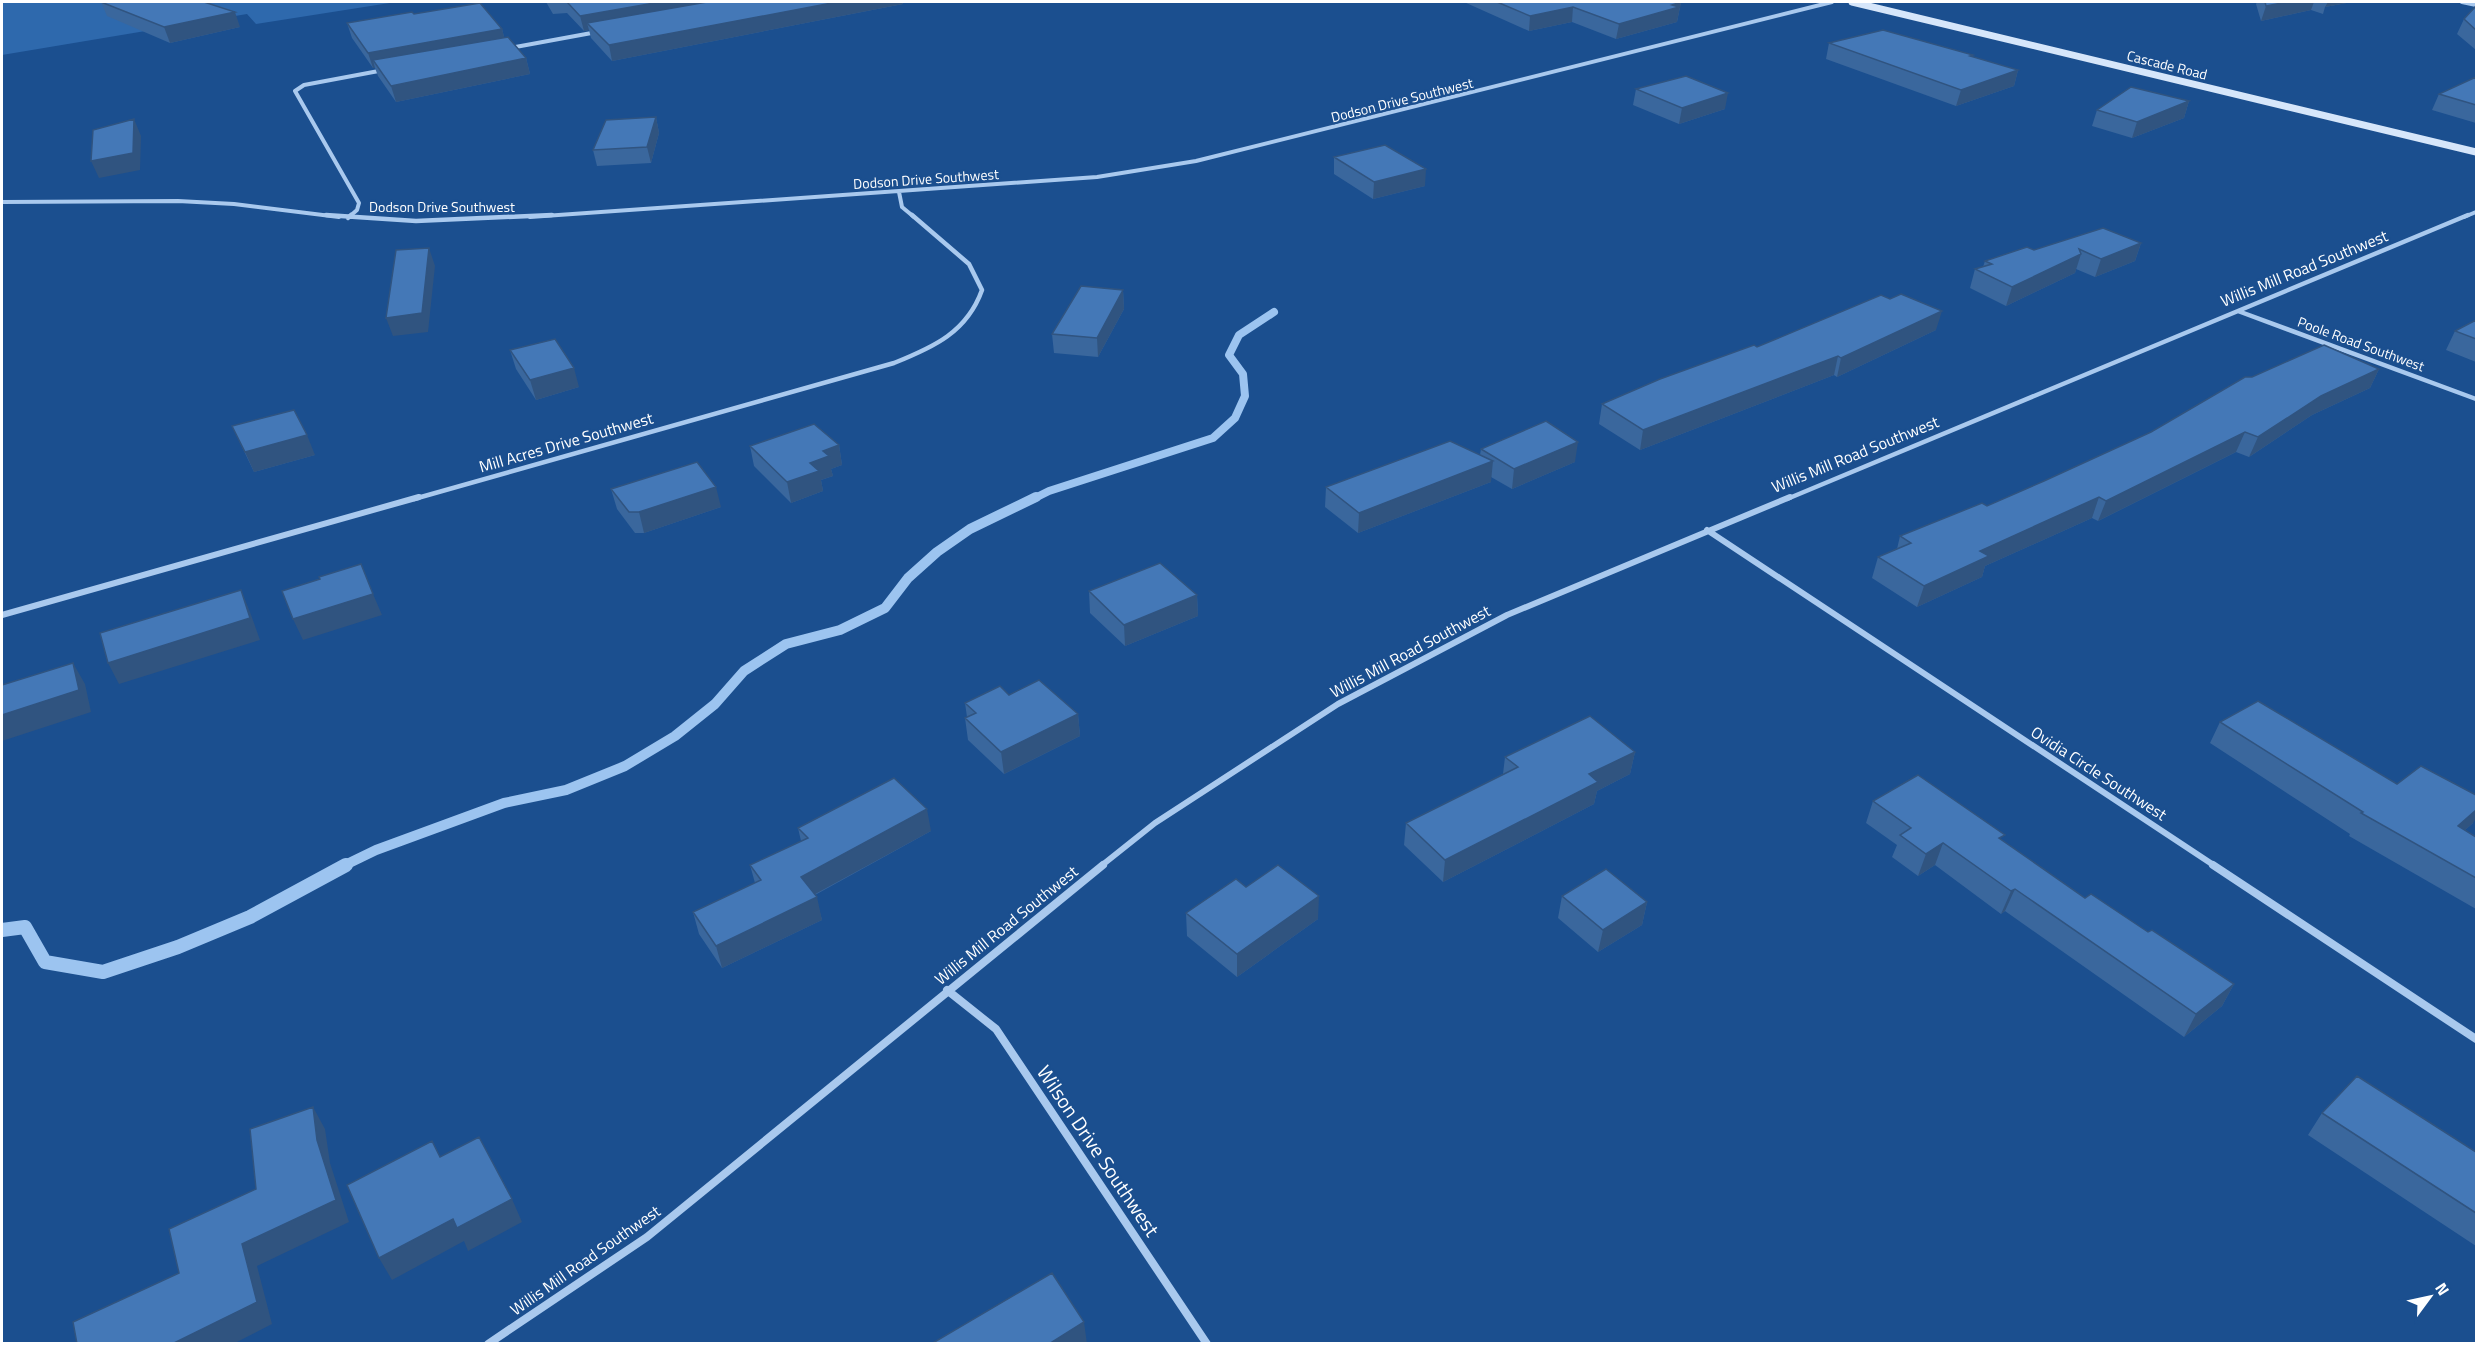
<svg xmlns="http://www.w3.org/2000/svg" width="2478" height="1345" font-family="'Titillium Web',sans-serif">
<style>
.green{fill:#2e69ad}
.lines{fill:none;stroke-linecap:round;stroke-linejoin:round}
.stream-far2{stroke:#9cc4f0;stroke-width:8}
.stream-far1{stroke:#9cc4f0;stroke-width:10}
.stream{stroke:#9cc4f0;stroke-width:14}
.street-far3{stroke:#a9c9ee;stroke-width:4}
.street-far2{stroke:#a9c9ee;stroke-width:4.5}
.street-far1{stroke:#a9c9ee;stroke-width:6}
.street{stroke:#a9c9ee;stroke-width:8}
.secondary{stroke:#d6e6fa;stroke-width:7}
.wall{fill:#3a679d}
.shaded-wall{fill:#305480}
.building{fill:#4478b7;stroke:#305480;stroke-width:1.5}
.labels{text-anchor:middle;stroke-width:4.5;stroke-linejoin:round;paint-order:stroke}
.far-street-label{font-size:14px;fill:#fff;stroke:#1b4f8f}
.street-label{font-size:16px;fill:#fff;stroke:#1b4f8f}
.near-street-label{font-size:20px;fill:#fff;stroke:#1b4f8f}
</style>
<rect width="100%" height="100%" fill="#1b4f8f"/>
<path class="green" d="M 2,2 L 396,2 L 256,24 L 247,14 L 2,55 Z"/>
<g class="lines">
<path class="stream-far2" d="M 1033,499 L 1049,491 L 1213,438 L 1235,418 L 1245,396 L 1243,374 L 1229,355 L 1239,335 L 1274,312"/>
<path class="stream-far1" d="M 343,866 L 376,850 L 504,803 L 566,790 L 625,766 L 675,736 L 715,704 L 744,671 L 786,644 L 840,630 L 885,608 L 908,578 L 937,552 L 970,529 L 1036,497"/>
<path class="stream" d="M 2,930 L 25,927 L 45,962 L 103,972 L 178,947 L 250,917 L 346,865"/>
<path class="street-far3" d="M 2462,2 L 2476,5
M 510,48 L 597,32
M 899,192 L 902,207 L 914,217
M 2,202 L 178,201 L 234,204 L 339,217
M 349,217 L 357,210 L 359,203 L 295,91 L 304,85 L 384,70
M 530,217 L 1097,177 L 1196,161 L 1832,2
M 2464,217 L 2476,212"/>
<path class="street-far2" d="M 326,215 L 416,221 L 552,215
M 348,218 L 351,215
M 2238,311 L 2476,399
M 414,499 L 894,363 C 934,347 967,332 982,290 L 969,264 L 912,215
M 1787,499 L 2468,215"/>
<path class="street-far1" d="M 1707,530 L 2215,866
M 2,615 L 419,497
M 1101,866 L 1155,823 L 1338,704 L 1507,615 L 1790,497"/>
<path class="street" d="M 2213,865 L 2476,1039
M 947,990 L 996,1029 L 1207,1344
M 488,1344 L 647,1237 L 1103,865"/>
<path class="secondary" d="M 1852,2 L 2476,152"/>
</g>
<path class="wall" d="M 101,2 L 240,27 L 170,43 L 107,16 Z
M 546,2 L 902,2 L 903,4 L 612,61 L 591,38 L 589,30 L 584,31 L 567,13 L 553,14 Z
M 1464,2 L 1681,2 L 1677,22 L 1616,39 L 1572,22 L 1529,31 Z
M 2257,2 L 2352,2 L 2325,7 L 2323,14 L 2311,10 L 2261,21 L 2256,4 Z
M 2476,6 L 2476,50 L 2457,34 L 2464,19 Z
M 414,14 L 502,29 L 504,37 L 526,58 L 530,74 L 396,102 L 378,76 L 375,68 L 373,68 L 352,38 L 347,23 Z
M 1829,43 L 2018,70 L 2014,86 L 1956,106 L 1826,59 Z
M 2476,77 L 2476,123 L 2432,110 L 2439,94 Z
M 1636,89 L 1725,109 L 1679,124 L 1633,105 Z
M 2189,101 L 2184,118 L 2132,138 L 2092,126 L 2097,110 Z
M 656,117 L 659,133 L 651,163 L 597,166 L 593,150 Z
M 1334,157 L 1425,186 L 1373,199 L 1334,174 Z
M 2141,243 L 2135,261 L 2095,277 L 2076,269 L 2075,273 L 2006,306 L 1970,288 L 1975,269 L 1983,267 L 1985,261 L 2034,250 Z
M 1123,290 L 1124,309 L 1098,357 L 1054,353 L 1052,334 Z
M 2476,320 L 2476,362 L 2446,350 L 2455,331 Z
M 1936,330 L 1837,377 L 1834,375 L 1640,450 L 1599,424 L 1602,404 L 1757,347 Z
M 510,350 L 579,387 L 536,400 L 516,369 Z
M 2379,369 L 2370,388 L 2312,415 L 2249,457 L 2236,452 L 2098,521 L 2092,518 L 1985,566 L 1982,577 L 1917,607 L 1872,578 L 1878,557 L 1897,549 L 1900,536 Z
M 232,426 L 315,455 L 254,472 Z
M 839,445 L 842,465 L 831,469 L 833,476 L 821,480 L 823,491 L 791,503 L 754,466 L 750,446 Z
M 1481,449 L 1575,462 L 1512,489 L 1491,477 L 1491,482 L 1358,533 L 1325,507 L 1326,487 L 1480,455 Z
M 611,489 L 721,507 L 644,533 L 635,533 L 617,509 Z
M 1089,591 L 1197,595 L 1198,616 L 1125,646 L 1090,613 Z
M 1009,695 L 1078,714 L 1080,736 L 1004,774 L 968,740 L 965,718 L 967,717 L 965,703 Z
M 2220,722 L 2397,784 L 2473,823 L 2465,830 L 2476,837 L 2476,909 L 2349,836 L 2350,834 L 2210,743 Z
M 1635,752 L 1630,774 L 1597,791 L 1594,804 L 1443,882 L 1404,845 L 1406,823 L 1503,774 L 1505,757 Z
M 1873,801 L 2002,841 L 2085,898 L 2148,932 L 2234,984 L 2222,1006 L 2184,1037 L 2005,911 L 2001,914 L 1935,865 L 1918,876 L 1892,857 L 1897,845 L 1866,823 Z
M 798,828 L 931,831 L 815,895 L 822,920 L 722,968 L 699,934 L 693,912 L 755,883 L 750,865 L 801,841 Z
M 1246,887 L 1318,919 L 1237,977 L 1187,936 L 1186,913 Z
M 1562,896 L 1647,902 L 1642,925 L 1598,952 L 1558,918 Z
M 2322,1113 L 2476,1152 L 2476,1246 L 2308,1135 Z"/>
<path class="shaded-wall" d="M 660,2 L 745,2 L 587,23 L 589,30 L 584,31 L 580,16 Z
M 837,2 L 902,2 L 903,4 L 612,61 L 609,45 Z
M 1681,2 L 1677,22 L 1616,39 L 1619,24 Z
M 2287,2 L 2314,2 L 2311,10 L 2261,21 L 2266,6 Z
M 2328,2 L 2352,2 L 2325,7 Z
M 1573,7 L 1572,22 L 1529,31 L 1530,16 Z
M 235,12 L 240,27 L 170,43 L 164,27 Z
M 502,29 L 506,44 L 373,60 L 375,68 L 373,68 L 368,53 Z
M 526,58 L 530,74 L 396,102 L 391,86 Z
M 2018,70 L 2014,86 L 1956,106 L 1961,90 Z
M 1728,93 L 1725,109 L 1679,124 L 1682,108 Z
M 2189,101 L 2184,118 L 2132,138 L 2137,122 Z
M 656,117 L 659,133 L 651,163 L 647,147 Z
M 134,119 L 141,136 L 140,170 L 99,178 L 91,161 Z
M 1426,169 L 1425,186 L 1373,199 L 1374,182 Z
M 2141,243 L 2135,261 L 2095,277 L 2101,259 Z
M 429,248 L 435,266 L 428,332 L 393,336 L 386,318 Z
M 2081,254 L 2075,273 L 2006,306 L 2012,287 Z
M 1123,290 L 1124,309 L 1098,357 L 1097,338 Z
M 1942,311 L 1936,330 L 1837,377 L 1841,358 Z
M 1838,356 L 1834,375 L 1640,450 L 1643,430 Z
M 574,368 L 579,387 L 536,400 L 530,380 Z
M 2379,369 L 2370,388 L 2312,415 L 2249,457 L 2258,437 L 2321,396 Z
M 2245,432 L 2236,452 L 2098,521 L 2106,501 Z
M 307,435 L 315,455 L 254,472 L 245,452 Z
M 1578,442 L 1575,462 L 1512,489 L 1514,469 Z
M 839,445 L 842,465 L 831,469 L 833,476 L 821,480 L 823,491 L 791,503 L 787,482 L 823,451 Z
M 1493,461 L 1491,482 L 1358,533 L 1359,513 Z
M 716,487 L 721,507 L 644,533 L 639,512 Z
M 2099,497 L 2092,518 L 1985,566 L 1982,577 L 1917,607 L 1924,586 L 1980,551 Z
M 241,590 L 250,612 L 260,640 L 119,684 L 108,663 Z
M 373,594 L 382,615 L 303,640 L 293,619 Z
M 1197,595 L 1198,616 L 1125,646 L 1124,625 Z
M 73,663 L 85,684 L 91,712 L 2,741 L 2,715 Z
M 1078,714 L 1080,736 L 1004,774 L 1001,752 Z
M 1635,752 L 1630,774 L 1597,791 L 1594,804 L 1443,882 L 1445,860 L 1589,774 Z
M 927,809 L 931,831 L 806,899 L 801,877 Z
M 2476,810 L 2476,818 L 2473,823 L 2445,848 L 2458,826 Z
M 1943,843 L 1935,865 L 1918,876 L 1926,854 Z
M 2015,889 L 2005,911 L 2001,914 L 2011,891 Z
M 1319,896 L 1318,919 L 1237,977 L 1237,954 Z
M 817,897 L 822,920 L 722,968 L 716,946 Z
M 1647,902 L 1642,925 L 1598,952 L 1603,930 Z
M 2234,984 L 2222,1006 L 2184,1037 L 2196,1014 Z
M 313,1107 L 325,1129 L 330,1163 L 349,1222 L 257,1266 L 272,1324 L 233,1344 L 172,1344 L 242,1244 Z
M 512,1199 L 522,1222 L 468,1251 L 464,1241 L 392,1280 L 379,1258 L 453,1219 Z
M 1084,1322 L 1087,1344 L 1049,1344 Z"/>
<path class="building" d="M 101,2 L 204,2 L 235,12 L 164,27 Z
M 567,2 L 660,2 L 580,16 Z
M 707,2 L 837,2 L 609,45 L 587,23 Z
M 1497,2 L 1681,2 L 1672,5 L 1679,7 L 1619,24 L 1573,7 L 1530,16 Z
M 2265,2 L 2287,2 L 2266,6 Z
M 480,3 L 502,29 L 368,53 L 347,23 L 412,12 L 414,14 Z
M 2476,6 L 2476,30 L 2464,19 Z
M 1883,30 L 1973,55 L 1970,56 L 2018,70 L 1961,90 L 1829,43 Z
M 508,37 L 526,58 L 391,86 L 373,60 Z
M 1686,76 L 1728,93 L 1682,108 L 1636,89 Z
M 2476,77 L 2476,105 L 2439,94 Z
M 2131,87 L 2189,101 L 2137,122 L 2097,110 Z
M 656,117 L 647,147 L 593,150 L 606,120 Z
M 134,119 L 133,153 L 91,161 L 93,130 Z
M 1385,145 L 1426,169 L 1374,182 L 1334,157 Z
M 2103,228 L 2141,243 L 2101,259 L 2079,249 L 2081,254 L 2012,287 L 1975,269 L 1992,264 L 1985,261 L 2027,247 L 2034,250 Z
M 429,248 L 422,313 L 386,318 L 396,250 Z
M 1081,286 L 1123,290 L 1097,338 L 1052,334 Z
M 1901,294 L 1942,311 L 1841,358 L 1838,356 L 1643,430 L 1602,404 L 1660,379 L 1754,345 L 1757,347 L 1881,295 L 1890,299 Z
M 2476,320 L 2476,339 L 2455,331 Z
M 555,339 L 574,368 L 530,380 L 510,350 Z
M 2324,345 L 2379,369 L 2321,396 L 2258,437 L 2245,432 L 2106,501 L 2099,497 L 1980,551 L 1989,556 L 1924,586 L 1878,557 L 1911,543 L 1900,536 L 1982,503 L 1987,506 L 2044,481 L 2151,432 L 2245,377 L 2252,377 Z
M 294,410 L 307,435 L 245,452 L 232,426 Z
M 1546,421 L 1578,442 L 1514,469 L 1481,449 Z
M 814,424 L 839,445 L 823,451 L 829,456 L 810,463 L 819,471 L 787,482 L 750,446 Z
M 1450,441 L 1493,461 L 1359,513 L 1326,487 Z
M 697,462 L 716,487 L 639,512 L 629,512 L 611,489 Z
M 1160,563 L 1197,595 L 1124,625 L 1089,591 Z
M 361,564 L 373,594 L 293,619 L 282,591 L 320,579 L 319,577 Z
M 241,590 L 250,618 L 108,663 L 100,633 Z
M 73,663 L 79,690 L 2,715 L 2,685 Z
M 1039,680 L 1078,714 L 1001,752 L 965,718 L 976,713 L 965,703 L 1000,686 L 1009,695 Z
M 2258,701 L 2397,784 L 2421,766 L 2476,795 L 2476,810 L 2458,826 L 2476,837 L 2476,878 L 2361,813 L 2363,812 L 2220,722 Z
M 1590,716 L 1635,752 L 1589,774 L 1598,782 L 1445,860 L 1406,823 L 1518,767 L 1505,757 Z
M 1918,775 L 2005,835 L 1999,838 L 2085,898 L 2091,894 L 2148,932 L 2152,930 L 2234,984 L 2196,1014 L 2015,889 L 2011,891 L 1943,843 L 1926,854 L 1900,835 L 1911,828 L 1873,801 Z
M 894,778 L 927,809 L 801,877 L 817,897 L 716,946 L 693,912 L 761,880 L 750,865 L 808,838 L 798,828 Z
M 1278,865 L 1319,896 L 1237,954 L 1186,913 L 1236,879 L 1246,887 Z
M 1606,869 L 1647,902 L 1603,930 L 1562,896 Z
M 2357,1076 L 2476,1152 L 2476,1213 L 2322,1113 Z
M 313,1107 L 317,1140 L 336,1200 L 242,1244 L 257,1302 L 172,1344 L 77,1344 L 73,1322 L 179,1273 L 169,1229 L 256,1189 L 250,1129 Z
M 479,1137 L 512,1199 L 457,1228 L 453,1219 L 379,1258 L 347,1185 L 432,1141 L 440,1157 Z
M 1052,1273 L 1084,1322 L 1049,1344 L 931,1344 Z"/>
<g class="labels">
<g class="far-street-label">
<text transform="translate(2167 65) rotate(14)" y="5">Cascade Road</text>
<text transform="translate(1402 100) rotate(-14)" y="5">Dodson Drive Southwest</text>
<text transform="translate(926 179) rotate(-4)" y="5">Dodson Drive Southwest</text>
<text x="442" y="212">Dodson Drive Southwest</text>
<text transform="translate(2361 344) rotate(20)" y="5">Poole Road Southwest</text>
</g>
<g class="street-label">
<text transform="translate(2304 268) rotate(-22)" y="6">Willis Mill Road Southwest</text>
<text transform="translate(566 442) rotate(-16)" y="6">Mill Acres Drive Southwest</text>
<text transform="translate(1855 454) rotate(-22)" y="6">Willis Mill Road Southwest</text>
<text transform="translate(1410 651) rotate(-28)" y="6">Willis Mill Road Southwest</text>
<text transform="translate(2099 773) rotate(33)" y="6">Ovidia Circle Southwest</text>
<text transform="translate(1006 925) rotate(-39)" y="6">Willis Mill Road Southwest</text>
<text transform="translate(585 1260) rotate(-35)" y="6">Willis Mill Road Southwest</text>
</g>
<g class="near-street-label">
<text transform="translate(1098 1151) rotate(56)" y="7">Wilson Drive Southwest</text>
</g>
</g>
<rect width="2478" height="1345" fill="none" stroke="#ffffff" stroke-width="6"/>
<g transform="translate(2430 1297) rotate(57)" stroke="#1b4f8f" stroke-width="4.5" paint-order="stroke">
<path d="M0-4.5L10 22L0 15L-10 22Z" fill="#ffffff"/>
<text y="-9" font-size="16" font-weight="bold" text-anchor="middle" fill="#ffffff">N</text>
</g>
</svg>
